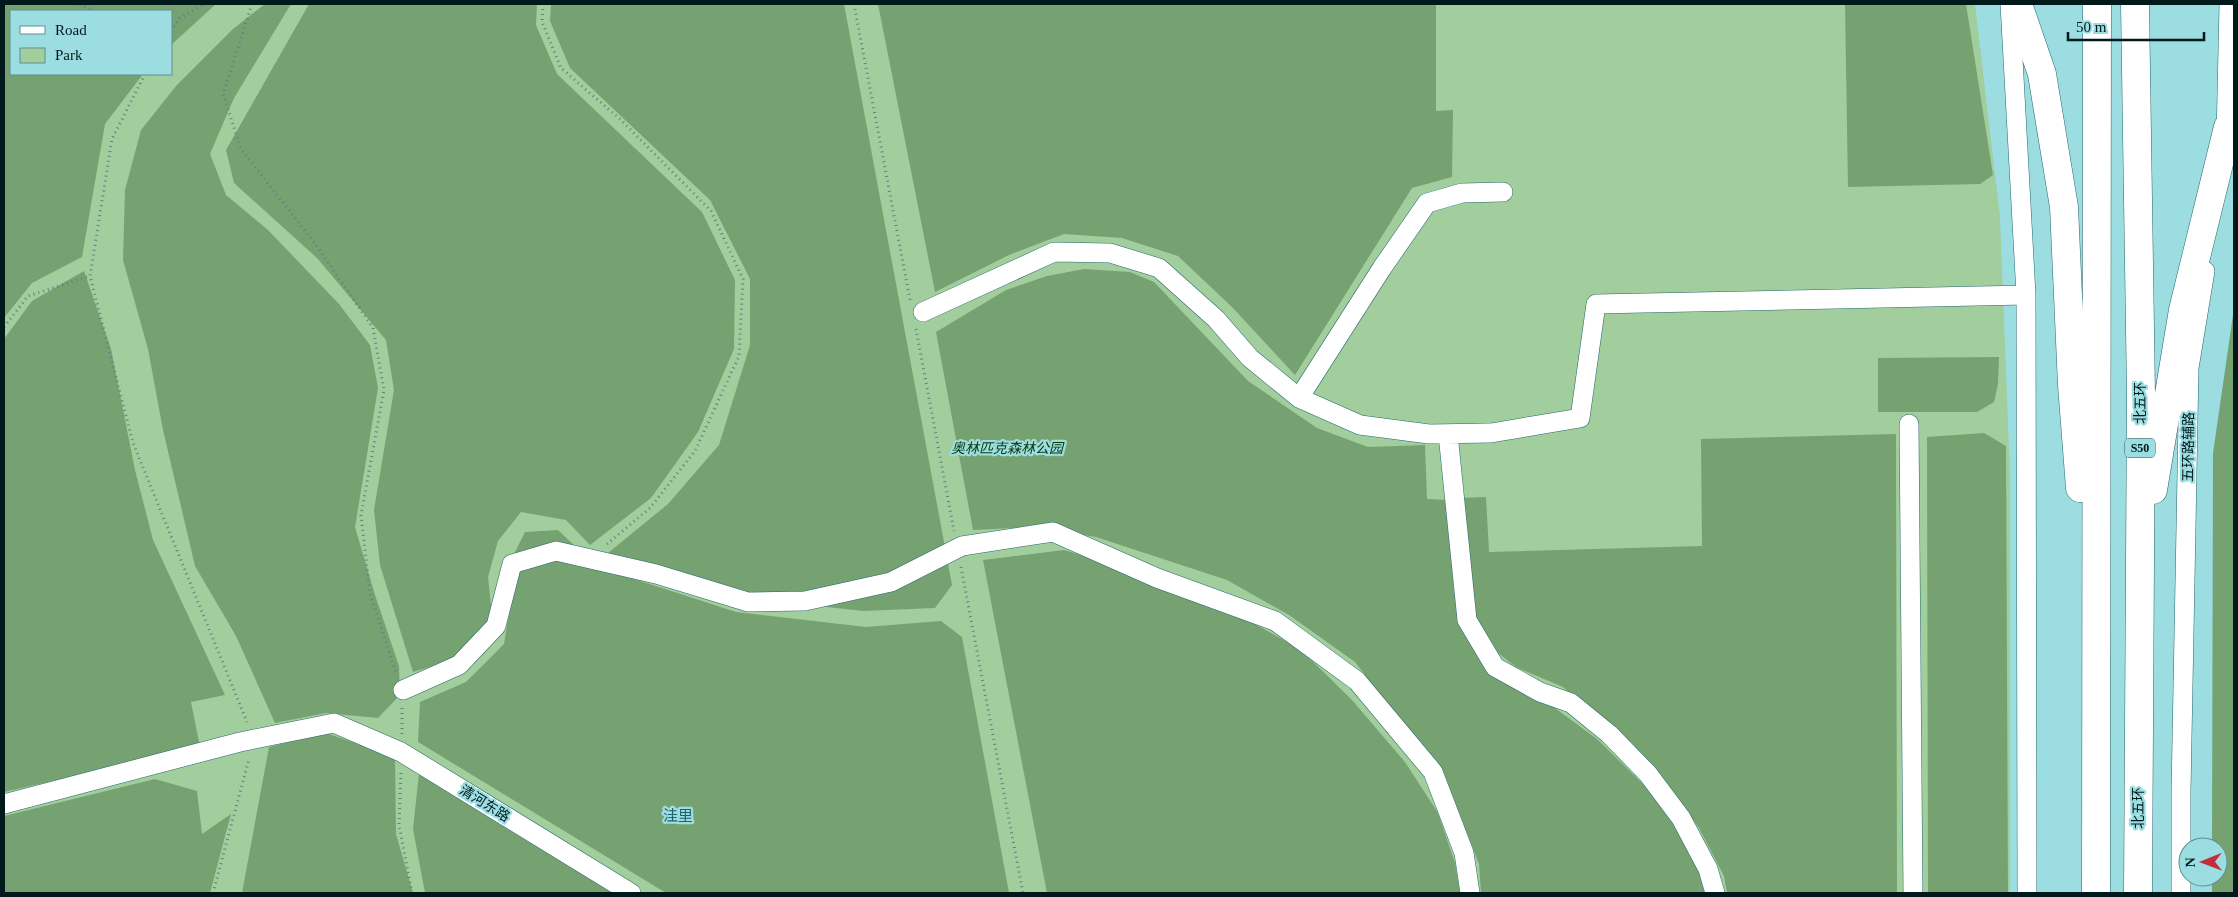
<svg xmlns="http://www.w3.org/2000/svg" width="2238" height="897" font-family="'Times New Roman','Noto Sans SC',serif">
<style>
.green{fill:#a2cd9c;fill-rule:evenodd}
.forest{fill:#76a271}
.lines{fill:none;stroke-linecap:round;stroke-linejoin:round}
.minor-casing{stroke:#25686c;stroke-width:20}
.highway-casing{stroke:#25686c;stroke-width:29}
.path{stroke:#558487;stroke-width:3;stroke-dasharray:1 4;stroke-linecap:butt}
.minor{stroke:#fff;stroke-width:19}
.highway{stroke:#fff;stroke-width:28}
.labels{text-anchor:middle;stroke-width:4.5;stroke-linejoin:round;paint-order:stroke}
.shield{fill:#9cdde2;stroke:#2f5457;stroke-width:1}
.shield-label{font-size:12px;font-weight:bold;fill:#001a1b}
.street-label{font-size:14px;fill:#001a1b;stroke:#9cdde2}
.park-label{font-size:14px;font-style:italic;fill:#093805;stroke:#9cdde2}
.neighbourhood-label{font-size:15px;fill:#1e6266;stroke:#9cdde2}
</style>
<rect width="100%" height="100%" fill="#9cdde2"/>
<path class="green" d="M 4,4 L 1975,4 L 2000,217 L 2010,475 L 2010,893 L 4,893 ZM 11,11 L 171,11 L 171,74 L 11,74 Z"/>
<path class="forest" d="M 4,4 L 216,4 L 171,45 L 171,11 L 11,11 L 11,74 L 143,74 L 105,124 L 82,257 L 32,283 L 4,318 Z
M 265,4 L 291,4 L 234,98 L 210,154 L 226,195 L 268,230 L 339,304 L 370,345 L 378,388 L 355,527 L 375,595 L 399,666 L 400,695 L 378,718 L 326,713 L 275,723 L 236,636 L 195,566 L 163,430 L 148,349 L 123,260 L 125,190 L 141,130 L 176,86 L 233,29 Z
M 309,4 L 537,4 L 536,25 L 557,74 L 702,212 L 735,280 L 734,349 L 698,432 L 651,498 L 590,545 L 566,520 L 521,512 L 498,541 L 488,577 L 492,615 L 459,658 L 413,672 L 380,565 L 374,510 L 394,390 L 386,340 L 317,258 L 234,183 L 226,150 Z
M 551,4 L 844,4 L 952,585 L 935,608 L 863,611 L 755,599 L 608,553 L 668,504 L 719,445 L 750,345 L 750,279 L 710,200 L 570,68 L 550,21 Z
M 878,4 L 1436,4 L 1436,111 L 1453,110 L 1452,177 L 1412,188 L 1295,375 L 1233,308 L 1178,256 L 1122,238 L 1064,234 L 1009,255 L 935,292 Z
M 1845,4 L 1966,4 L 1993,175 L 1980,184 L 1848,187 Z
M 1084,269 L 1130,272 L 1154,282 L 1248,381 L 1317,428 L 1368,447 L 1425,445 L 1427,499 L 1448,500 L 1454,592 L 1465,635 L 1488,671 L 1548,703 L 1597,739 L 1647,788 L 1696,855 L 1712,893 L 1481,893 L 1479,864 L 1459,813 L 1420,746 L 1355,662 L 1289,615 L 1227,580 L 1096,537 L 1036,527 L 973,530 L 936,332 L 1006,290 L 1047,276 Z
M 84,271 L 111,349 L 135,470 L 153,540 L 225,695 L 191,702 L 200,747 L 4,792 L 4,339 L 32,301 Z
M 2234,308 L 2234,893 L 2212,893 L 2212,877 L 2218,877 L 2218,847 L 2212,847 L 2213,453 Z
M 1999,357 L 1998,384 L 1994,402 L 1977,412 L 1878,412 L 1878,358 Z
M 1984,433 L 2006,446 L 2008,893 L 1928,893 L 1927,437 Z
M 1896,434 L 1897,893 L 1727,893 L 1724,876 L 1699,828 L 1646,760 L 1563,687 L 1516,667 L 1498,653 L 1475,616 L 1460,498 L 1486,497 L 1489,552 L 1702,546 L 1701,439 Z
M 558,530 L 597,567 L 736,612 L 866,627 L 941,621 L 962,637 L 1009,893 L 666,893 L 418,742 L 420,702 L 466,682 L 504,644 L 511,601 L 510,562 L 525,532 Z
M 1064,550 L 1125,568 L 1242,617 L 1300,649 L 1352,700 L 1405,762 L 1438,813 L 1455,863 L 1460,893 L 1047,893 L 983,560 Z
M 326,733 L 395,757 L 396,834 L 413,893 L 242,893 L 269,747 Z
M 419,773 L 619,893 L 425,893 L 413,829 Z
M 155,779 L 197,791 L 202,834 L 231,814 L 210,893 L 4,893 L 4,816 Z"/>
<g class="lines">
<defs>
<path id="minor" d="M 2010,4 L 2026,295 L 2027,893
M 2226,138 L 2229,4
M 923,312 L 1054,252 L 1110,253 L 1159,268 L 1216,319 L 1250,358 L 1299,398 L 1360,425 L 1429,434 L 1491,433 L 1580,418 L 1596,304 L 2026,295
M 1299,398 L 1382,268 L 1427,203 L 1462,193 L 1503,192
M 1909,424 L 1913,893
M 1448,434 L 1467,620 L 1495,667 L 1540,692 L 1571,703 L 1609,734 L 1648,774 L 1681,818 L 1708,869 L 1715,893
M 403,690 L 459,665 L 496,626 L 512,564 L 556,551 L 656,574 L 748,602 L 805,601 L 891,582 L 962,546 L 1053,532 L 1157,578 L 1275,621 L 1357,681 L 1433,772 L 1464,853 L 1470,893
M 4,804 L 240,742 L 334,723 L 401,752 L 631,893
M 2181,893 L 2181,792 L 2189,368 L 2205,271"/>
<path id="highway" d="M 2018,4 L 2042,74 L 2064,207 L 2072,385 L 2080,488
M 2135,4 L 2141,395 L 2138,893
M 2153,490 L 2183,310 L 2228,127
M 2096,893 L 2097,4"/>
</defs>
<use href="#minor" class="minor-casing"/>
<use href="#highway" class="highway-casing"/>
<path class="path" d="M 80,4 L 93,11
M 252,4 L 223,94 L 241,149 L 314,242 L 373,328 L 384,390 L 361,515 L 370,594 L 397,675
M 543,4 L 542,22 L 561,68 L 621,120 L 711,211 L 743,279 L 739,356 L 695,451 L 650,508 L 607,544
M 854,4 L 910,300
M 171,31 L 180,18 L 204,4
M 145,74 L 112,139 L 90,276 L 133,443 L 247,722
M 4,327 L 28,296 L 90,276
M 916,329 L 954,531
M 961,567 L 1023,893
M 402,734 L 402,708
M 401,773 L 399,825 L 412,893
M 213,893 L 249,759"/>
<use href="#minor" class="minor"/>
<use href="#highway" class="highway"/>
</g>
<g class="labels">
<rect class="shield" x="2125" y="438.5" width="30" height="19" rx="4"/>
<g class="shield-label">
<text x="2140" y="452">S50</text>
</g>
<g class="street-label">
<text transform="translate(2140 403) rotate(-90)" y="5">北五环</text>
<text transform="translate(2188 447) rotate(-89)" y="5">五环路辅路</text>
<text transform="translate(485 803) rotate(32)" y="5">清河东路</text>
<text transform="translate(2138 808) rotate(-90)" y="5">北五环</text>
</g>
<g class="park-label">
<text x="1007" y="453">奥林匹克森林公园</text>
</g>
<g class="neighbourhood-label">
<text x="678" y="821">洼里</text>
</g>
</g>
<rect width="2238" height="897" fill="none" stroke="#001a1b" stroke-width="10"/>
<rect x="10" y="10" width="162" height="65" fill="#9cdde2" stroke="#5e8f92"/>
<rect x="20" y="26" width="25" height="8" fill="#ffffff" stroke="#5e8f92"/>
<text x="55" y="35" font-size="15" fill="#001a1b">Road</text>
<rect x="20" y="48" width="25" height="15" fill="#a2cd9c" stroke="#5e8f92"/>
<text x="55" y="60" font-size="15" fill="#001a1b">Park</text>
<g transform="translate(2203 862) rotate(269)"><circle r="24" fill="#9cdde2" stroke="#5e8f92"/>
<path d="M0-4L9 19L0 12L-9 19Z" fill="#c0303b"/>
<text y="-8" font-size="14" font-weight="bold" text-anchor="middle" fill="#001a1b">N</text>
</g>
<path d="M2068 32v8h136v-8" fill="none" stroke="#001a1b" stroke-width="2.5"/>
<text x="2076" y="32" font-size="15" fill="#001a1b" stroke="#9cdde2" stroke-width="4" paint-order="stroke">50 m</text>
</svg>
